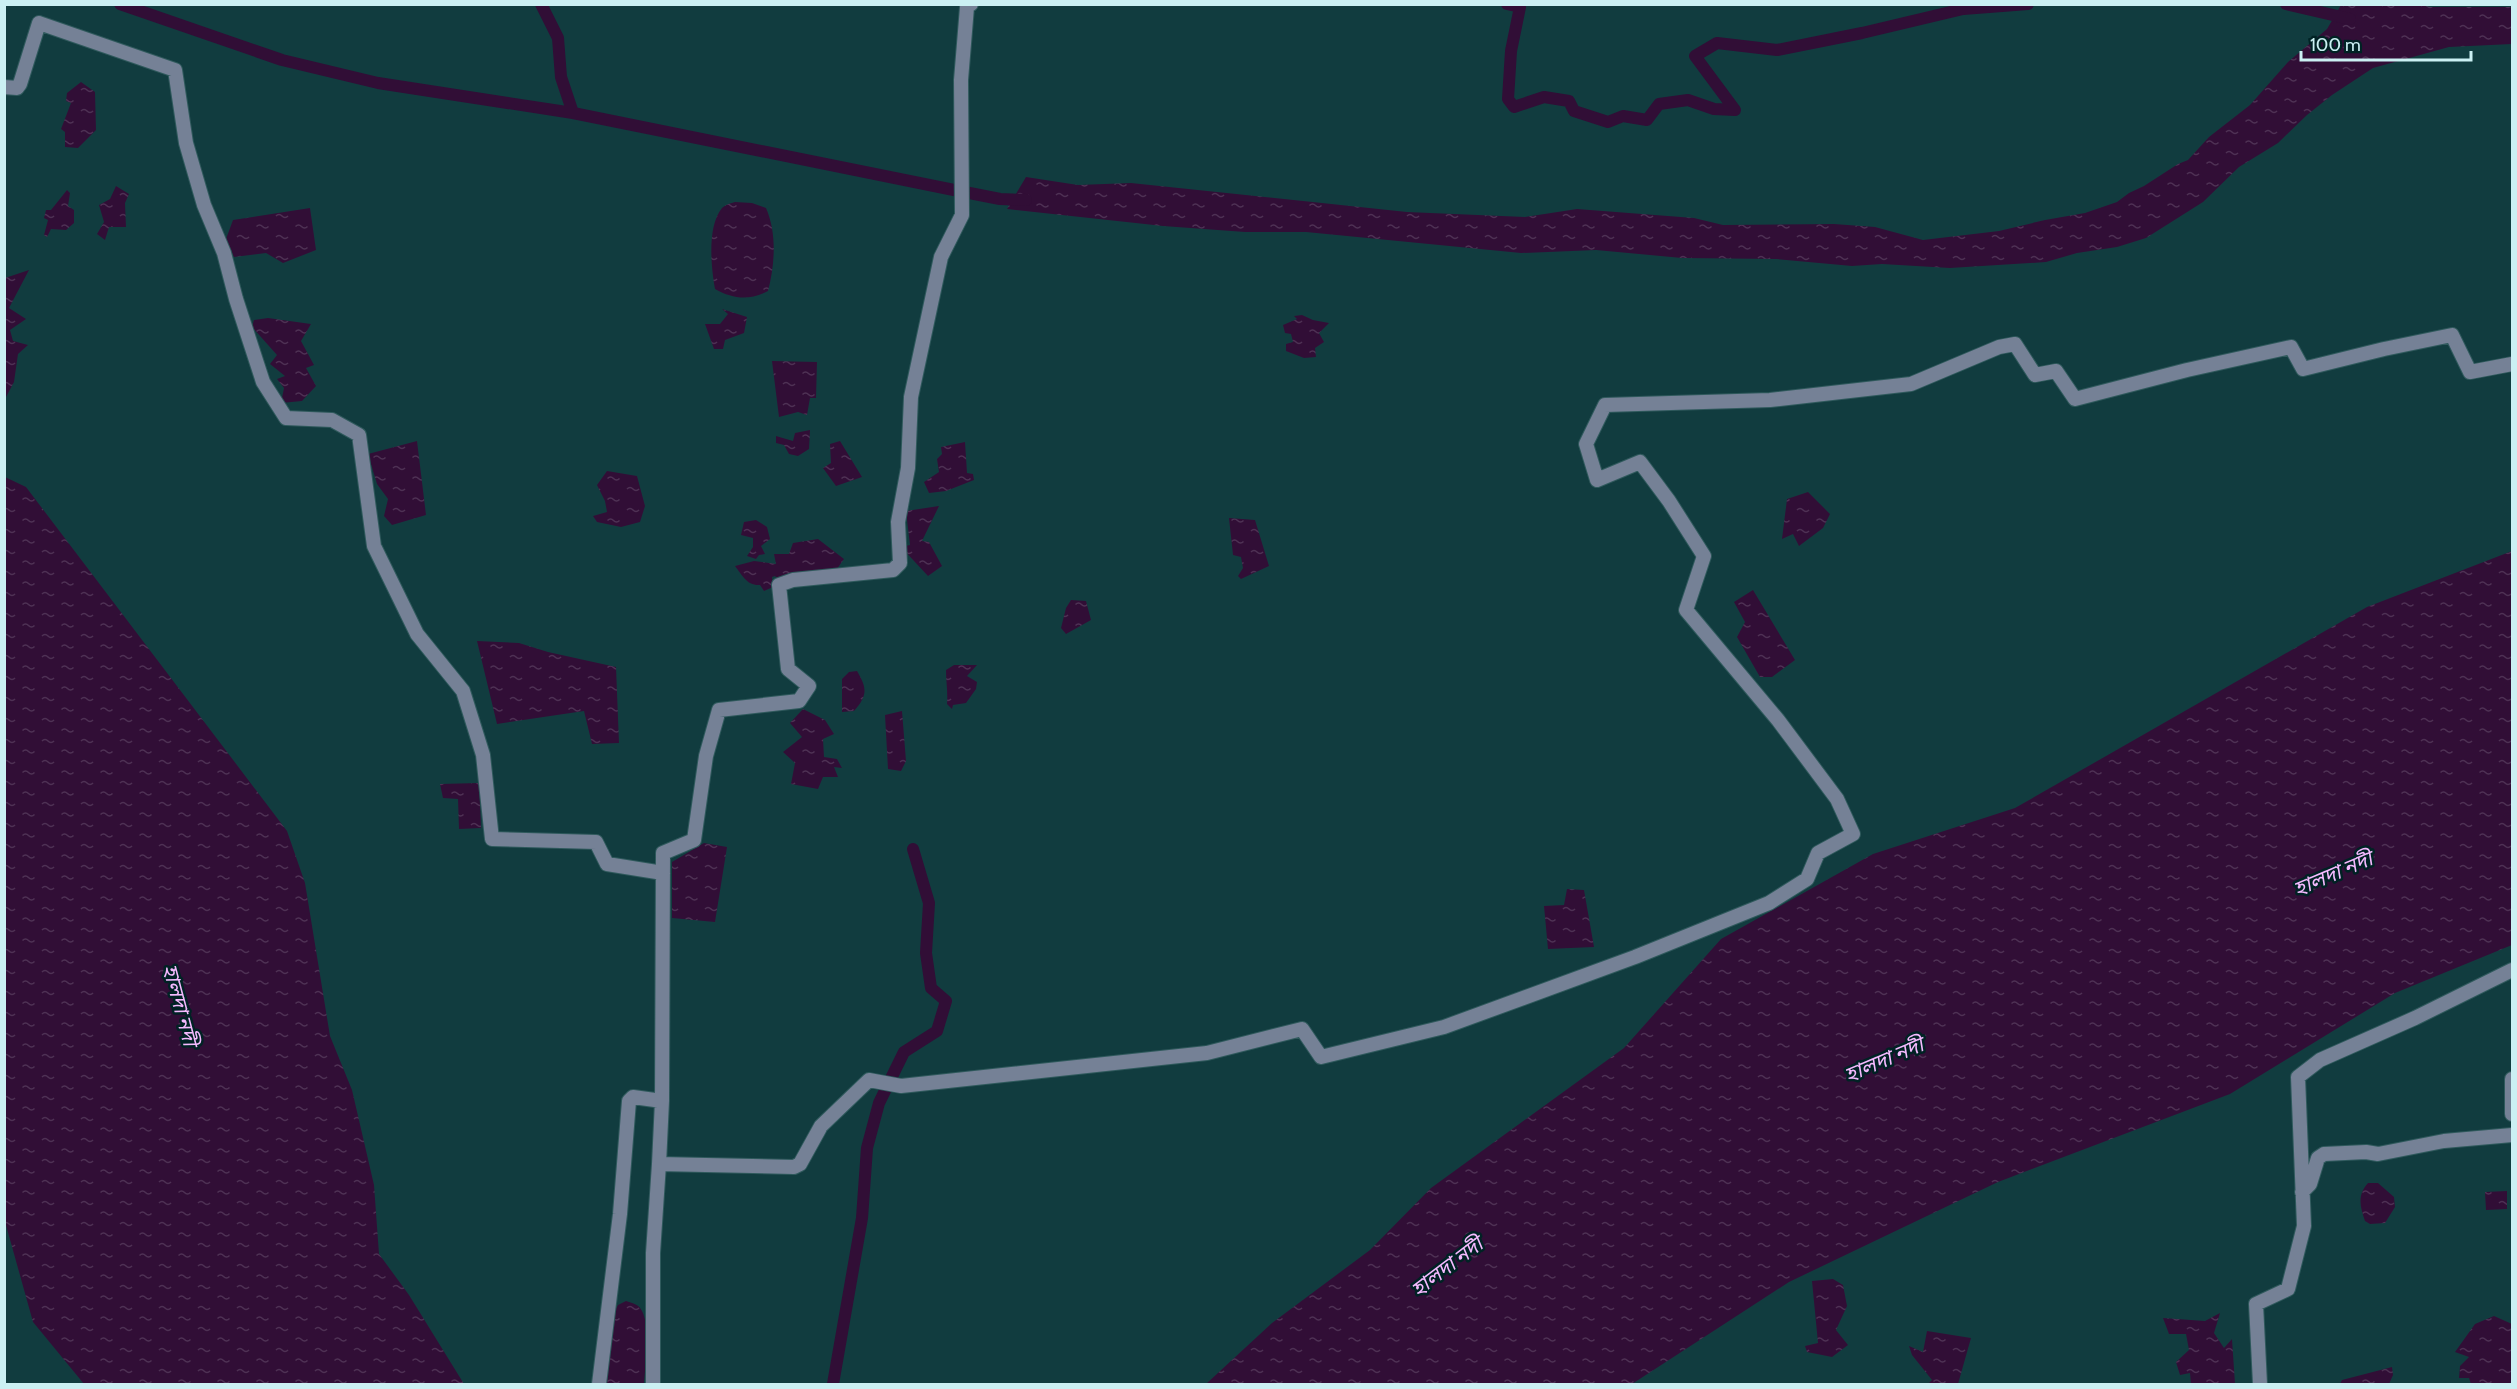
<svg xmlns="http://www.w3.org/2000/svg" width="2517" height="1389" font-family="Cabin,'Noto Sans Bengali',sans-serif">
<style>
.water{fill:url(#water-ripples)}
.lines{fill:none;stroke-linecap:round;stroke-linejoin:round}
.canal{stroke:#310e36;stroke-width:12}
.minor-casing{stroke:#2f595c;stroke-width:16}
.minor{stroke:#758196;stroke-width:14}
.labels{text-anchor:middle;stroke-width:5;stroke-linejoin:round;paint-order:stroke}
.water-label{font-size:21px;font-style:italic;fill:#f5baff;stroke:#002224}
</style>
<defs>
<pattern id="water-ripples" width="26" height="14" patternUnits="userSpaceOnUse" patternTransform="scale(1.5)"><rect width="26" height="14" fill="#310e36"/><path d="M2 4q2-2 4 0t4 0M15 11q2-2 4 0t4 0" fill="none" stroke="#4e3154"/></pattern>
</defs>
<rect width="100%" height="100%" fill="#113c3f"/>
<path class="water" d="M 2412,4 L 2431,7 L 2512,7 L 2512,44 L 2449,47 L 2373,68 L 2332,95 L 2307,115 L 2278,143 L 2239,167 L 2203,202 L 2146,238 L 2117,247 L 2077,253 L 2046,262 L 1950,268 L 1882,264 L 1852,266 L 1776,259 L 1682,258 L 1596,250 L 1521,253 L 1306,232 L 1245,232 L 1163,226 L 1007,209 L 1026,177 L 1078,185 L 1131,183 L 1407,212 L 1525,217 L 1577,209 L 1694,218 L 1723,225 L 1834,224 L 1875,227 L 1923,240 L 1999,231 L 2045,220 L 2085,213 L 2117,202 L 2129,193 L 2144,186 L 2178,164 L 2188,160 L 2209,137 L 2250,105 L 2288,62 L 2327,29 L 2341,5 Z
M 81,82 L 95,92 L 96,130 L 78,148 L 65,147 L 65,132 L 61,129 L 71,103 L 66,101 L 67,93 Z
M 116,186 L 129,194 L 125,203 L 126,227 L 109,227 L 105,240 L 97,234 L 104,222 L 99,205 L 110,199 Z
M 67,190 L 70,193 L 68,206 L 74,210 L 74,223 L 66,230 L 51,229 L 47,237 L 44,235 L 48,220 L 44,218 L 46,210 L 51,210 Z
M 735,202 L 752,203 L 766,208 C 777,233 775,264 768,291 C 749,301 733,299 715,289 C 711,267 707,226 722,208 C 725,205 731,203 735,202 Z
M 310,208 L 316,250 L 283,263 L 266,253 L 234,257 L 226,239 L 233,220 Z
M 29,270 L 9,308 L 26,319 L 10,330 L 13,341 L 28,345 L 18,354 L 14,382 L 6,397 L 4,395 L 5,278 Z
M 722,309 L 747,317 L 744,333 L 725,340 L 723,349 L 714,349 L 705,324 L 720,324 L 728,314 Z
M 1302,315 L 1313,320 L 1329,323 L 1319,333 L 1324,342 L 1315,348 L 1316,357 L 1304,358 L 1286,351 L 1286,344 L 1293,342 L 1291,334 L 1285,333 L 1283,325 L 1297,319 L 1294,316 Z
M 268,318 L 311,324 L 301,341 L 314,365 L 306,368 L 316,386 L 302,401 L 281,403 L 284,388 L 277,379 L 285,376 L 270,364 L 277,355 L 252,327 L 254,320 Z
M 772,361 L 817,362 L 816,398 L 810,398 L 807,415 L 798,412 L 779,417 Z
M 810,430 L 809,449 L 798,456 L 789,454 L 784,445 L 776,443 L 776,436 L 793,441 L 795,433 Z
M 417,441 L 426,515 L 392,525 L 384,516 L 388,499 L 377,484 L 368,454 Z
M 840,441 L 862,477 L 836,486 L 823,468 L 831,463 L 830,444 Z
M 965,442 L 967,473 L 973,474 L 974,480 L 946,491 L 929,493 L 924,482 L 939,472 L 937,459 L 942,454 L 941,447 Z
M 607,471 L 637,476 L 645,506 L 640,522 L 621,527 L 597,522 L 593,516 L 607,512 L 605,501 L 597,485 Z
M 5,477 L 26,487 L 287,831 L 305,883 L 330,1036 L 352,1090 L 374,1185 L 379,1254 L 409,1295 L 464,1384 L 84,1384 L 33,1322 L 4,1218 Z
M 1808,492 L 1830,514 L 1823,528 L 1799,546 L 1793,534 L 1782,539 L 1787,499 Z
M 939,506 L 922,541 L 929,542 L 942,566 L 928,576 L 901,547 L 910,545 L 906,511 Z
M 1229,518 L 1255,520 L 1269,566 L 1241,579 L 1238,576 L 1243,568 L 1241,557 L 1233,555 Z
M 756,520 L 767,527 L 770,539 L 761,546 L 765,554 L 759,555 L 756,559 L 747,556 L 753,547 L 753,538 L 741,535 L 744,522 Z
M 818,539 L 844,559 L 834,573 L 779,580 L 775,576 L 772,577 L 773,587 L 764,591 L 760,585 C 747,586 742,575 735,566 L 754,561 L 776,564 L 774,554 L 789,554 L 793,543 Z
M 2512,551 L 2512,945 L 2395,993 L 2230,1094 L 1998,1182 L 1789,1282 L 1632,1384 L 1206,1384 L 1272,1323 L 1370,1250 L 1431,1188 L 1624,1048 L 1721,939 L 1873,854 L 2015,808 L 2367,607 Z
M 1753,590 L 1795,660 L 1772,677 L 1760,677 L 1737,637 L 1745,622 L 1734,602 Z
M 1071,600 L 1086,601 L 1091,620 L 1066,634 L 1061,628 L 1066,608 Z
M 477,641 L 519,643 L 548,652 L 616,667 L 619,743 L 592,744 L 584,711 L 497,724 Z
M 954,665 L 977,665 L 967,676 L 977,682 L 976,689 L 966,703 L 953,705 L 952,709 L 947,704 C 948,692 946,682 946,670 Z
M 857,671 C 867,688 868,695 854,711 L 842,712 L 842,679 L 849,672 Z
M 803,709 L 825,720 L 834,734 L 823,739 L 824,757 L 837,759 L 842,768 L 834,767 L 838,777 L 823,777 L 818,789 L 791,784 L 795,763 L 783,752 L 802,737 L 790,723 Z
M 902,711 L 906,761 L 901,771 L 888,769 L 885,715 Z
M 479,783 L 481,828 L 459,829 L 458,799 L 443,798 L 440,784 Z
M 704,843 L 727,847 L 715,922 L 672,918 L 672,862 Z
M 1567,889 L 1584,890 L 1594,947 L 1548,949 L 1544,906 L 1564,905 Z
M 2368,1183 L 2378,1183 L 2394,1197 L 2395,1207 L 2385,1223 L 2370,1224 L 2365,1221 C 2360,1207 2357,1195 2368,1183 Z
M 2507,1191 L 2507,1209 L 2486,1210 L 2485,1192 Z
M 1833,1279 L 1843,1285 L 1847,1306 L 1836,1330 L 1848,1345 L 1832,1357 L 1807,1352 L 1805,1346 L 1818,1343 L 1812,1281 Z
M 626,1301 C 632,1303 639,1304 642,1311 C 651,1328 645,1366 644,1384 L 602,1384 L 612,1316 L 618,1305 Z
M 2220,1313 L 2214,1333 L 2224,1348 L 2232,1339 L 2235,1384 L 2191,1384 L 2190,1373 L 2180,1375 L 2176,1362 L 2189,1350 L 2186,1334 L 2169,1334 L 2163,1318 L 2205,1321 Z
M 2494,1316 L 2512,1324 L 2512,1384 L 2471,1384 L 2469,1378 L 2459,1378 L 2460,1366 L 2469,1357 L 2455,1352 L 2475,1324 Z
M 1927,1331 L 1971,1338 L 1958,1384 L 1928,1384 L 1932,1380 L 1912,1355 L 1909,1346 L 1923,1352 Z
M 2392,1367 L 2393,1375 L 2389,1384 L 2340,1384 L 2342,1380 Z"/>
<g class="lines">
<path class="canal" d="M 120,4 L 282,60 L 378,83 L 573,113 L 949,189 L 1000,199 L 1026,200
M 541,4 L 558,38 L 561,77 L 573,113
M 1507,4 L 1520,7 L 1511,51 L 1508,99 L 1514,107 L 1544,97 L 1569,101 L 1574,111 L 1608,122 L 1623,116 L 1647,120 L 1659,104 L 1688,100 L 1714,109 L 1735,110 L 1695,56 L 1717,43 L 1777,50 L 1862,33 L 1963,9 L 2028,4
M 2286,4 L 2350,19
M 833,1384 L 862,1218 L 867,1148 L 879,1103 L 904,1052 L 937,1031 L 946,1001 L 931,988 L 926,953 L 929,903 L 913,849"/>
<defs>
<path id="minor" d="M 4,87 L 17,88 L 20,84 L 39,23 L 175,70 L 186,143 L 204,205 L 224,253 L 236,299 L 263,382 L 286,418 L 332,420 L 359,435 L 374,546 L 417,634 L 463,691 L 483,755 L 492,839 L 596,842 L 607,864 L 663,873
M 2512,1079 L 2512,1114
M 659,1164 L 662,1101
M 2302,1192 L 2310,1184 L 2318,1158 L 2324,1154 L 2366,1152 L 2378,1154 L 2444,1141 L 2512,1135
M 599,1384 L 620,1214 L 629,1101 L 633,1097 L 662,1101 L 663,853 L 694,840 L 706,756 L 719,710 L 799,701 L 809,686 L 788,669 L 779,585 L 793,580 L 893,570 L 900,563 L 898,522 L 908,468 L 911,397 L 941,257 L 962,215 L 961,80 L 967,7 L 971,4
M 653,1384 L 653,1253 L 659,1164 L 794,1167 L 800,1164 L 821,1126 L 869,1080 L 901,1086 L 1207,1053 L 1302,1029 L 1321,1057 L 1444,1027 L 1635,957 L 1769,903 L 1807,879 L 1818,853 L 1853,834 L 1837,799 L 1778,720 L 1686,610 L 1704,556 L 1669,501 L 1640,462 L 1597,480 L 1586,444 L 1605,405 L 1770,400 L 1911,384 L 1999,347 L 2015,344 L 2035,375 L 2056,371 L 2075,399 L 2187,370 L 2291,347 L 2303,369 L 2384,349 L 2452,335 L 2470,372 L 2512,364
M 2260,1384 L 2256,1304 L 2288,1289 L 2304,1226 L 2298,1077 L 2320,1060 L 2415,1018 L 2512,970"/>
</defs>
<use href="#minor" class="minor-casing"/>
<use href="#minor" class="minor"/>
</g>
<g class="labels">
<g class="water-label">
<text transform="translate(2333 874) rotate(-23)" y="7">হালদা নদী</text>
<text transform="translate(180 1005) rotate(75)" y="7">হালদা নদী</text>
<text transform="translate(1884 1060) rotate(-23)" y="7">হালদা নদী</text>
<text transform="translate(1447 1267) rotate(-37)" y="7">হালদা নদী</text>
</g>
</g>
<rect width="2517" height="1389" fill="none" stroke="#cbf0f3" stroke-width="12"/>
<path d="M2301 51v9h170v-9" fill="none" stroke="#cbf0f3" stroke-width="3"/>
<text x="2310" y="51" font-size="18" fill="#cbf0f3" stroke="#002224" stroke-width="4.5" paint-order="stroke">100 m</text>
</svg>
